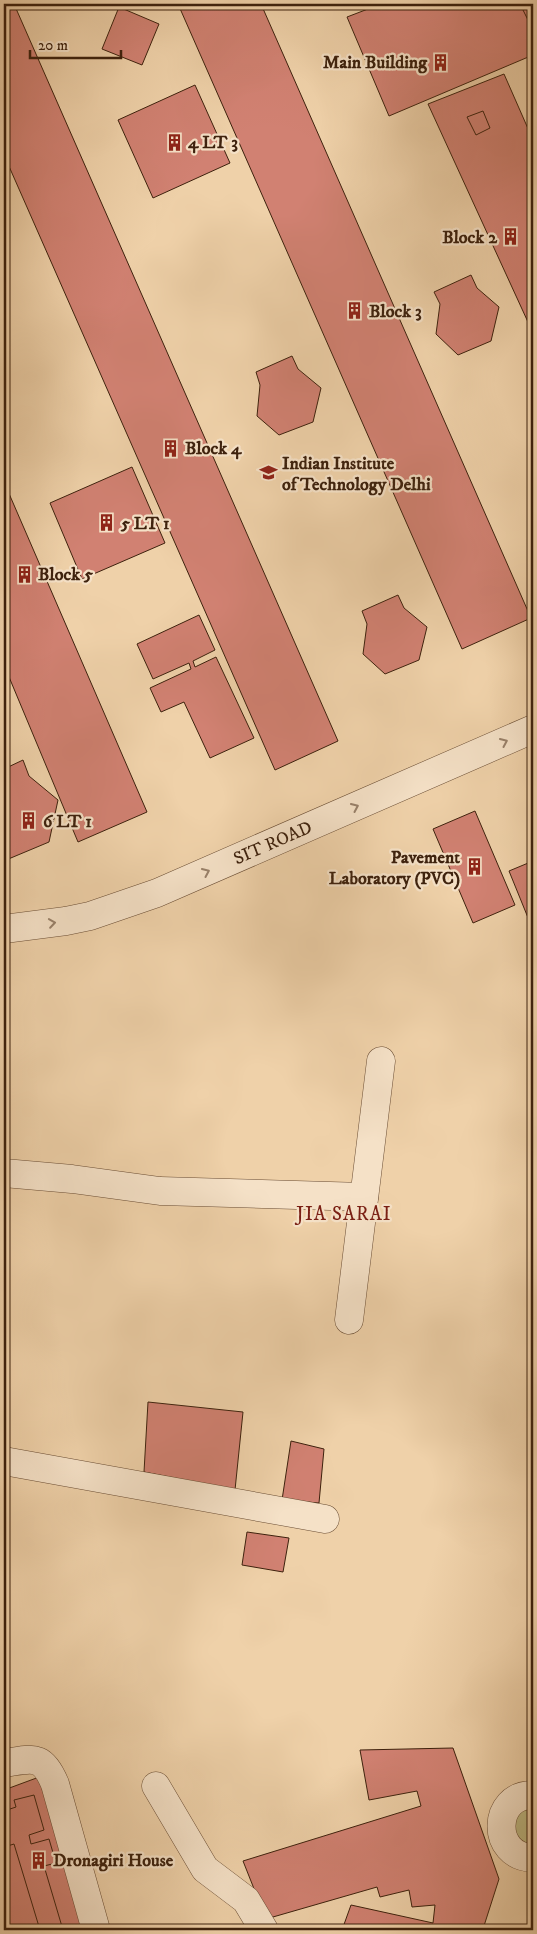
<svg xmlns="http://www.w3.org/2000/svg" width="537" height="1934" font-family="'IM FELL DW Pica',serif">
<style>
.green{fill:#beba84;stroke:#7e6e48}
.building{fill:#d18172;stroke:#3d210d}
.lines{fill:none;stroke-linecap:round;stroke-linejoin:round}
.minor-casing{stroke:#6a4d34;stroke-width:29}
.minor{stroke:#f5e1c7;stroke-width:28}
.oneway{stroke:#99816a}
.labels{text-anchor:middle;stroke-width:4.5;stroke-linejoin:round;paint-order:stroke}
.poi-label{font-size:18px;font-weight:bold;fill:#3d210d;stroke:#f5e1c7;text-anchor:start}
.street-label{font-size:18px;fill:#3d210d;stroke:#f5e1c7}
.neighbourhood-label{font-size:19px;letter-spacing:1px;fill:#7a1f14;stroke:#f5e1c7}
</style>
<rect width="100%" height="100%" fill="#efd1a9"/>
<filter id="stains"><feTurbulence type="fractalNoise" baseFrequency=".004" numOctaves="4"/><feColorMatrix values="0 0 0 0 .2 0 0 0 0 .09 0 0 0 0 .02 0 0 0 .5 -.17"/></filter>
<radialGradient id="worn" r=".72"><stop offset=".6" stop-color="#630" stop-opacity="0"/><stop offset="1" stop-color="#630" stop-opacity=".3"/></radialGradient>
<path class="green" d="M 533,1808 L 533,1844 L 527,1844 L 516,1837 L 514,1819 L 522,1810 Z"/>
<path class="building" d="M 4,4 L 14,4 L 338,741 L 275,770 L 4,155 Z
M 178,4 L 261,4 L 531,618 L 462,649 Z
M 381,4 L 533,4 L 533,55 L 389,116 L 347,17 Z
M 520,4 L 533,4 L 533,30 Z
M 119,7 L 159,24 L 142,65 L 102,49 Z
M 504,74 L 533,140 L 533,333 L 428,104 Z
M 195,85 L 230,163 L 153,198 L 118,120 Z
M 483,111 L 490,128 L 476,135 L 467,117 Z
M 471,275 L 477,288 L 499,307 L 491,341 L 458,355 L 436,334 L 440,304 L 434,292 Z
M 292,356 L 298,369 L 321,388 L 313,422 L 279,435 L 257,416 L 260,385 L 256,372 Z
M 132,467 L 165,543 L 82,579 L 50,503 Z
M 4,482 L 147,812 L 78,842 L 4,665 Z
M 398,595 L 404,608 L 427,627 L 419,660 L 385,674 L 363,654 L 367,624 L 362,611 Z
M 199,615 L 215,650 L 193,661 L 195,667 L 216,657 L 254,738 L 210,758 L 184,702 L 161,712 L 150,688 L 191,669 L 189,663 L 153,679 L 137,644 Z
M 23,760 L 29,776 L 58,800 L 49,842 L 6,860 L 4,858 L 4,769 Z
M 475,811 L 515,905 L 473,923 L 433,829 Z
M 533,861 L 533,930 L 509,871 Z
M 148,1402 L 243,1412 L 235,1490 L 144,1472 Z
M 291,1441 L 324,1449 L 319,1503 L 282,1500 Z
M 247,1532 L 289,1538 L 283,1572 L 242,1565 Z
M 453,1748 L 499,1879 L 483,1929 L 342,1930 L 351,1905 L 433,1923 L 435,1905 L 412,1907 L 409,1890 L 380,1897 L 377,1887 L 266,1919 L 243,1861 L 421,1806 L 417,1791 L 369,1800 L 360,1750 Z
M 50,1773 L 93,1930 L 4,1930 L 4,1790 Z
M 34,1795 L 44,1830 L 29,1835 L 31,1844 L 49,1839 L 56,1863 L 44,1866 L 63,1930 L 40,1930 L 14,1844 L 4,1847 L 4,1809 L 4,1811 L 16,1807 L 14,1800 Z
M 511,1926 L 511,1930 L 485,1930 L 485,1928 Z"/>
<g class="lines">
<defs>
<g id="minor">
<path id="s1" d="M 4,929 L 66,921 L 90,916 L 157,893 L 533,729"/>
<path d="M 4,1173 L 72,1179 L 160,1191 L 364,1197"/>
<path d="M 349,1320 L 381,1061"/>
<path d="M 4,1461 L 325,1519"/>
<path d="M 4,1763 C 33,1759 42,1753 55,1784 L 96,1930"/>
<path d="M 156,1786 L 205,1869 L 246,1900 L 264,1930"/>
<path d="M 533,1795 C 492,1794 490,1857 533,1858"/>
</g>
</defs>
<use href="#minor" class="minor-casing"/>
<use href="#minor" class="minor"/>
</g>
<defs><path id="oneway-chevron" d="M-2-3.5L2.5 0L-2 3.5" fill="none" stroke-width="1.6" stroke-linecap="round" stroke-linejoin="round" transform="scale(1.25)"/></defs>
<g class="oneway">
<use href="#oneway-chevron" transform="translate(504 742) rotate(-24)"/>
<use href="#oneway-chevron" transform="translate(355 807) rotate(-24)"/>
<use href="#oneway-chevron" transform="translate(206 872) rotate(-24)"/>
<use href="#oneway-chevron" transform="translate(52 923) rotate(-8)"/>
</g>
<defs>
<symbol id="building-bare" viewBox="-9 -9 18 18"><path d="M-4-6H4V6H1V3H-1V6H-4ZM-2.5-4.3h1.7v1.8h-1.7ZM.8-4.3h1.7v1.8H.8ZM-2.5-1h1.7V.8h-1.7ZM.8-1h1.7V.8H.8Z" fill="#8f2418" stroke="#f5e1c7" stroke-width="2.5" paint-order="stroke"/></symbol>
<symbol id="university-bare" viewBox="-9 -9 18 18"><path d="M0-5L7-2L0 1L-7-2ZM-4 1L0 2.5L4 1V4Q0 6-4 4Z" fill="#8f2418" stroke="#f5e1c7" stroke-width="2.5" paint-order="stroke"/></symbol>
</defs>
<g fill-rule="evenodd">
<use href="#building-bare" x="428" y="50" width="25" height="25"/>
<use href="#building-bare" x="162" y="130" width="25" height="25"/>
<use href="#building-bare" x="498" y="224" width="25" height="25"/>
<use href="#building-bare" x="342" y="298" width="25" height="25"/>
<use href="#building-bare" x="158" y="436" width="25" height="25"/>
<use href="#university-bare" x="256" y="460" width="25" height="25"/>
<use href="#building-bare" x="94" y="510" width="25" height="25"/>
<use href="#building-bare" x="12" y="562" width="25" height="25"/>
<use href="#building-bare" x="16" y="808" width="25" height="25"/>
<use href="#building-bare" x="462" y="854" width="25" height="25"/>
<use href="#building-bare" x="26" y="1848" width="25" height="25"/>
</g>
<g class="labels">
<g class="poi-label">
<text x="427" y="68" text-anchor="end">Main Building</text>
<text x="188" y="148">4 LT 3</text>
<text x="497" y="243" text-anchor="end">Block 2</text>
<text x="369" y="317">Block 3</text>
<text x="185" y="454">Block 4</text>
<text x="282" y="469">Indian Institute<tspan x="282" dy="21">of Technology Delhi</tspan></text>
<text x="121" y="529">5 LT 1</text>
<text x="38" y="580">Block 5</text>
<text x="43" y="827">6 LT 1</text>
<text x="460" y="863" text-anchor="end">Pavement<tspan x="460" dy="21">Laboratory (PVC)</tspan></text>
<text x="53" y="1866">Dronagiri House</text>
</g>
<g class="street-label">
<text dy="6" stroke="none"><textPath href="#s1" startOffset="284">SIT ROAD</textPath></text>
</g>
<g class="neighbourhood-label">
<text x="344" y="1220">JIA SARAI</text>
</g>
</g>
<rect width="537" height="1934" fill="none" stroke="#efd1a9" stroke-width="20"/>
<rect x="5" y="5" width="527" height="1924" fill="none" stroke="#3d210d" stroke-width="2.5"/>
<rect x="10" y="10" width="517" height="1914" fill="none" stroke="#3d210d"/>
<path d="M30 50v8h91v-8" fill="none" stroke="#3d210d" stroke-width="2.5"/>
<text x="38" y="50" font-size="15" fill="#3d210d" stroke="#f5e1c7" stroke-width="4" paint-order="stroke">20 m</text>
<rect width="100%" height="100%" filter="url(#stains)"/>
<rect width="100%" height="100%" fill="url(#worn)"/>
</svg>
